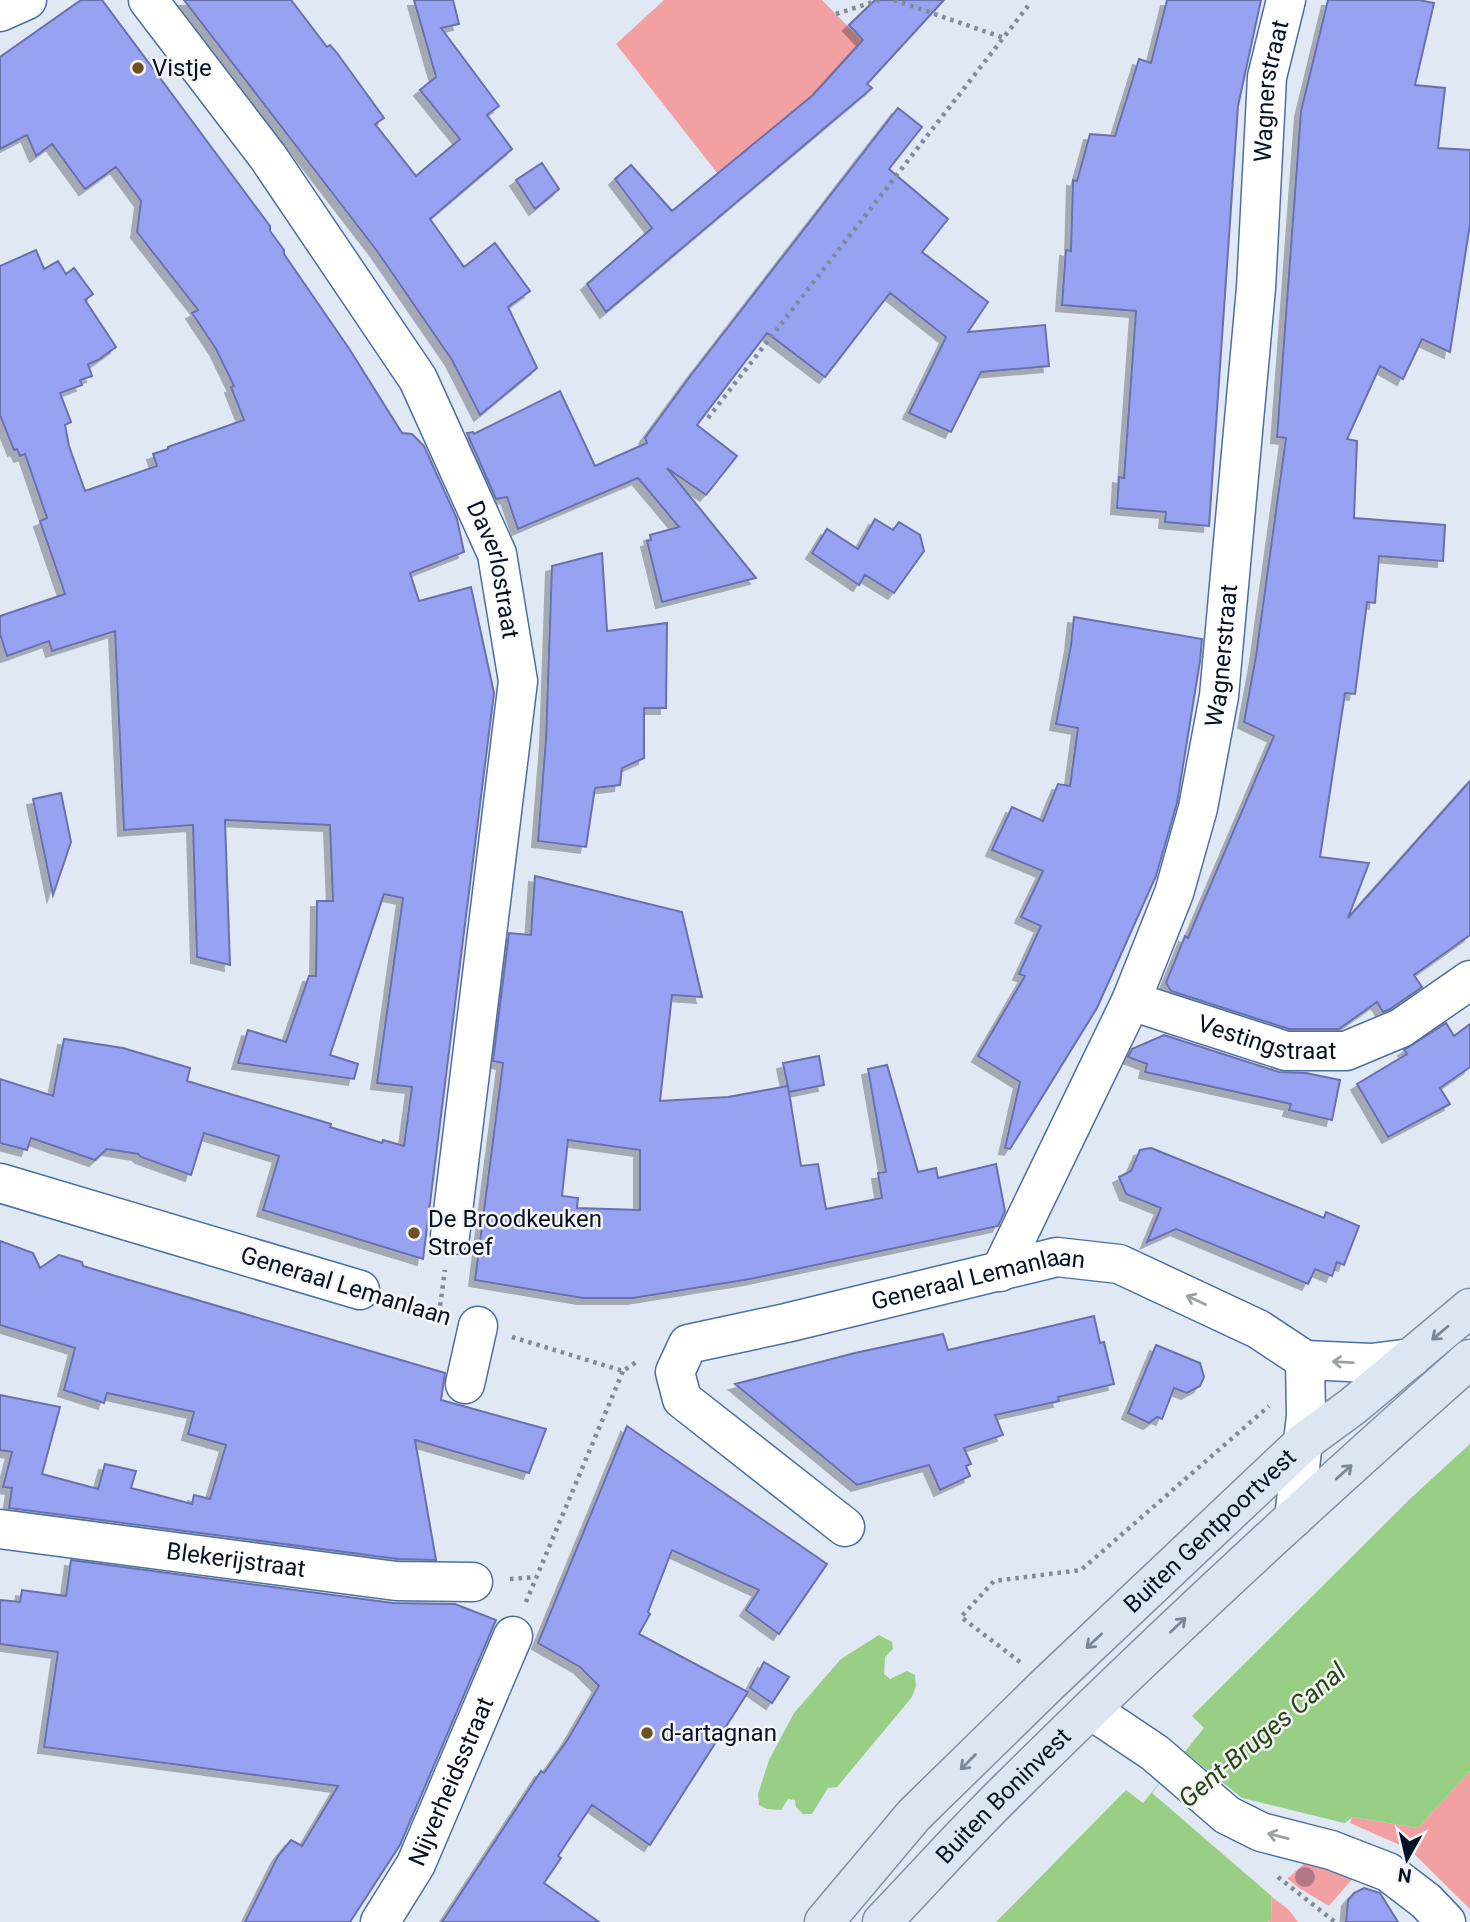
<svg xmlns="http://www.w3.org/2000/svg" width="1470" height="1922" font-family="Roboto,sans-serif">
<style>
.green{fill:#f3a0a3}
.water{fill:#99cf84}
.pier{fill:#e0e8f4}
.building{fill:#97a2f2;stroke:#6971ac;stroke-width:2;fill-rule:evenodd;filter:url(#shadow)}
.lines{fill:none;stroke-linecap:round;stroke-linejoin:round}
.minor-casing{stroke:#4b6fa3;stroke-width:41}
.major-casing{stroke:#818fa5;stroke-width:41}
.path{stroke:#808a99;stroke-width:4.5;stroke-dasharray:3.5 5;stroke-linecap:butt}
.minor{stroke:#fff;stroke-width:38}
.major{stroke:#dce5f2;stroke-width:38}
.tree{fill:#b37989}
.oneway{stroke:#9ba0a8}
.oneway2{stroke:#7b8696}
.poi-dot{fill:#6e5225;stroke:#f5f5f5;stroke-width:2.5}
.labels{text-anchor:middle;stroke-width:5;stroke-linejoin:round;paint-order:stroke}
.poi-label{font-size:24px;fill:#051226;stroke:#f5f5f5;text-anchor:start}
.street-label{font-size:24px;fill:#051226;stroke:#f5f5f5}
.water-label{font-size:26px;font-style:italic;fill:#244714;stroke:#f5f5f5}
</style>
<defs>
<filter id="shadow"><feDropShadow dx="-6" dy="6" stdDeviation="0" flood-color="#0004"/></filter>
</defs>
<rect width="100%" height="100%" fill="#e0e8f4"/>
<path class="green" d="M 664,0 L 822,0 L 862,41 L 813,95 L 718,174 L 616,44 Z
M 1470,1771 L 1470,1909 L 1409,1849 L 1350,1823 L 1352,1817 L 1418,1828 Z
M 1307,1857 L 1355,1876 L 1329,1906 L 1299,1888 L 1283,1875 Z
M 1272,1897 L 1289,1910 L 1298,1922 L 1268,1922 L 1271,1919 Z"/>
<path class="water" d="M 1470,1444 L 1470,1771 L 1418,1828 L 1352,1817 L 1272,1888 L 1271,1919 L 1268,1922 L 996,1922 L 1126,1790 L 1143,1803 L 1204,1728 L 1192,1716 L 1412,1497 Z
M 879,1635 L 892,1642 L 893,1649 L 885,1657 L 884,1674 L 890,1679 L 907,1671 L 915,1675 L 916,1686 L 912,1697 L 837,1787 L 828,1788 L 812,1814 L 803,1814 L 796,1807 L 795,1800 L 788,1799 L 781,1810 L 767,1809 L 759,1805 L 758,1794 L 769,1760 L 794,1713 L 841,1659 Z"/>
<path class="pier" d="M 1185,1752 L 1242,1798 L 1348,1824 L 1276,1889 L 1275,1899 L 1152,1793 Z"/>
<path class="building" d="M 81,0 L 102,0 L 270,226 L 270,231 L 284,250 L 284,254 L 350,350 L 402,433 L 412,434 L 424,446 L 457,519 L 464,552 L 410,573 L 419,601 L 471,587 L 494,693 L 423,1259 L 263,1210 L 279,1156 L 204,1133 L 191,1175 L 141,1157 L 138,1154 L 107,1149 L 95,1160 L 31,1138 L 27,1150 L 0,1143 L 0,1079 L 53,1096 L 64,1039 L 123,1048 L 190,1068 L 187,1081 L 331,1124 L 330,1127 L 382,1143 L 383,1140 L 404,1146 L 412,1087 L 377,1083 L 403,898 L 384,894 L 330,1055 L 358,1064 L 354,1079 L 238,1063 L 248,1030 L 286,1042 L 309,976 L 316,976 L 317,901 L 333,901 L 330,825 L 225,820 L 230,965 L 197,957 L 193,825 L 124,830 L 115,631 L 52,651 L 49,641 L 7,656 L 0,634 L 0,616 L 65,594 L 40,521 L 47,518 L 25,454 L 20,456 L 17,449 L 14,450 L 0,415 L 0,266 L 36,250 L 44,269 L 58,261 L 66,274 L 74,268 L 93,294 L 85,300 L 116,347 L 98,360 L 88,364 L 92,376 L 80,380 L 82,385 L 60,393 L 71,422 L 65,425 L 69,446 L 85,491 L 157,466 L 153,454 L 168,449 L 168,447 L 244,420 L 231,387 L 234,386 L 216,349 L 192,313 L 198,310 L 137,232 L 141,201 L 116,167 L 85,189 L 52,144 L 36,156 L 27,135 L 0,149 L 0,57 Z
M 184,0 L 291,0 L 327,47 L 330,45 L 337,53 L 384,118 L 375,124 L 416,176 L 460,139 L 420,90 L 436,77 L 414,0 L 453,0 L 459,24 L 441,28 L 499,106 L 487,115 L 512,149 L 430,219 L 464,267 L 495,243 L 530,291 L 508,307 L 537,368 L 480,415 L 452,360 L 377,251 Z
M 875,0 L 944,0 L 867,84 L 872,88 L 606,312 L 587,284 L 652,228 L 615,179 L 631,165 L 672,211 L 813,95 L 863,40 L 849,25 Z
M 1167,0 L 1261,0 L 1238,106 L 1209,526 L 1165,522 L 1166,512 L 1117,508 L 1119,477 L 1124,478 L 1136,311 L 1062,305 L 1066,250 L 1071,251 L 1073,180 L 1077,181 L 1090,134 L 1115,136 L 1139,59 L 1151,63 Z
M 1328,0 L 1419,0 L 1434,3 L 1415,85 L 1445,88 L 1438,148 L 1470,150 L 1470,224 L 1450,352 L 1422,339 L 1403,379 L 1380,366 L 1347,439 L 1357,441 L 1354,518 L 1445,525 L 1443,561 L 1379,556 L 1375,603 L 1367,602 L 1355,694 L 1345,693 L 1320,857 L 1369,863 L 1348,918 L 1470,781 L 1470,935 L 1414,975 L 1422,987 L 1390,1009 L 1383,1012 L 1377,1002 L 1339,1029 L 1289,1029 L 1171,991 L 1166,983 L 1185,936 L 1188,938 L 1274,736 L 1244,722 L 1256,656 L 1286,438 L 1277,437 L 1301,111 Z
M 898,108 L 922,127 L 889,169 L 948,219 L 922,252 L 988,302 L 968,332 L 1045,325 L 1049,366 L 981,372 L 951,432 L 909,413 L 946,337 L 890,293 L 825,377 L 767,333 L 697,425 L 737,456 L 706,495 L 667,468 L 756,578 L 662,602 L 647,541 L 651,540 L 650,535 L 679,527 L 638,478 L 518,529 L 507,497 L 496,499 L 467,433 L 473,432 L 474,434 L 560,391 L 595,466 L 647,443 L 645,438 L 691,375 Z
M 542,163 L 559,189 L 535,209 L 516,180 Z
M 875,519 L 893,530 L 899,522 L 920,535 L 924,551 L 894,593 L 865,575 L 859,585 L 812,553 L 827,529 L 858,549 Z
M 602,553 L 607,631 L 667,623 L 666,708 L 644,708 L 644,758 L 622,768 L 620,785 L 595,788 L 586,847 L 538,841 L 546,739 L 552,566 Z
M 1074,617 L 1202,639 L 1200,661 L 1177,803 L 1156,876 L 1097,1008 L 1010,1149 L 1005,1148 L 1020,1082 L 978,1056 L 1025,976 L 1019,974 L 1041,926 L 1021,917 L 1043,871 L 992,850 L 1012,807 L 1043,821 L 1058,784 L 1070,786 L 1078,728 L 1056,724 L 1071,645 Z
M 61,793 L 71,842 L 53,895 L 33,799 Z
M 535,876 L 682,912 L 702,997 L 672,995 L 660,1101 L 728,1097 L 788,1086 L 801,1166 L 818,1164 L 826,1209 L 882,1198 L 878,1173 L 886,1172 L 868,1069 L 887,1065 L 918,1172 L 936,1168 L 938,1178 L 996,1164 L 1005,1211 L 998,1226 L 750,1279 L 633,1298 L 583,1298 L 475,1280 L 503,1063 L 493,1061 L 509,933 L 531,935 ZM 568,1140 L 640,1150 L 640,1210 L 577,1208 L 578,1198 L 562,1196 Z
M 1446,1023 L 1454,1036 L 1470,1024 L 1470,1067 L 1440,1088 L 1450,1104 L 1388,1137 L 1357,1084 L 1407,1054 L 1404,1050 Z
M 1164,1035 L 1279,1072 L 1306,1073 L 1340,1080 L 1332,1120 L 1289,1110 L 1291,1104 L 1145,1072 L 1147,1064 L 1128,1057 L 1132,1049 Z
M 819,1056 L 824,1085 L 789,1092 L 783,1063 Z
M 1151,1148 L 1324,1218 L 1326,1212 L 1359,1226 L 1344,1265 L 1337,1262 L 1332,1276 L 1315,1269 L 1308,1284 L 1176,1229 L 1147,1242 L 1161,1208 L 1126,1194 L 1119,1177 L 1131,1171 L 1140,1150 Z
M 0,1241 L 33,1253 L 40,1268 L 59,1255 L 82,1262 L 83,1266 L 119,1277 L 445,1373 L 441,1400 L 546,1429 L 529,1473 L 415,1440 L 436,1560 L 398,1559 L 9,1508 L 12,1488 L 3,1487 L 12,1452 L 0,1450 L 0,1395 L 60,1407 L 42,1474 L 98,1489 L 105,1464 L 136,1471 L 131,1488 L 192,1504 L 194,1495 L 210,1499 L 226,1445 L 188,1434 L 194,1412 L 107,1393 L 104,1403 L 64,1390 L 75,1348 L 0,1325 Z
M 1094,1316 L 1100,1343 L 1104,1342 L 1114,1384 L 1058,1397 L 1059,1401 L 995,1415 L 1003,1435 L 964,1448 L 971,1464 L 966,1466 L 970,1476 L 940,1490 L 929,1465 L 857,1485 L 735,1384 L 855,1353 L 943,1334 L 948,1350 Z
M 1156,1345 L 1200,1363 L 1204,1377 L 1200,1386 L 1187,1393 L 1174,1388 L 1162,1419 L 1157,1417 L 1149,1423 L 1128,1413 Z
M 627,1426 L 827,1564 L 779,1634 L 746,1610 L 759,1590 L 672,1550 L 648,1612 L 650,1614 L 639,1634 L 748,1692 L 650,1845 L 592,1805 L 558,1856 L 561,1858 L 544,1883 L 599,1922 L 442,1922 L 541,1771 L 544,1773 L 568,1739 L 599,1686 L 580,1667 L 538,1643 Z
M 71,1560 L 393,1603 L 455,1604 L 496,1620 L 400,1845 L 350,1922 L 245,1922 L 278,1856 L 291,1840 L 302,1846 L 338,1786 L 44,1747 L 58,1652 L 0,1644 L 0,1600 L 20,1602 L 22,1590 L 66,1596 Z
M 764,1662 L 789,1677 L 772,1703 L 750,1688 Z
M 1364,1888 L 1380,1893 L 1398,1922 L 1346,1922 L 1348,1900 L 1354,1893 Z"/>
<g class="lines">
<defs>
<g id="minor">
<path id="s1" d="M 148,0 L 268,157 L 418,379 L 497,554 L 518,681 L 450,1236"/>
<path d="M 0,12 L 27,0"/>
<path id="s2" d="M 1131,1001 L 1286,1051 L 1346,1051 L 1401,1028 L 1470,980"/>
<path d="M 0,1183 L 360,1290"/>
<path id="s3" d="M 1000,1272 L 1131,1001 L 1174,893 L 1198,808 L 1219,696 L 1256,288 L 1267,77 L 1286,0"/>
<path d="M 465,1384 L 478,1326"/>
<path d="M 1294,1518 L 1306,1416 L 1305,1360"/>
<path id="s4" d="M 845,1527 L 682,1399 L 675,1372 L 688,1344 L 786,1323 L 1057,1257 L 1119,1264 L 1258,1329 L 1305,1360 L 1371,1363 L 1411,1358"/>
<path id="s5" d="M 0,1529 L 396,1581 L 473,1582"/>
<path d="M 1091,1710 L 1155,1753 L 1227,1815 L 1261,1832 L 1331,1850 L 1388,1872 L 1426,1901 L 1446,1922"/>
<path id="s6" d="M 380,1922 L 416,1864 L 513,1636"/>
</g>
<g id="major">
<path id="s7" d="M 824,1922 L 914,1815 L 1049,1683 L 1304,1442 L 1353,1406 L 1470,1308"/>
<path id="s8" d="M 882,1922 C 925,1877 966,1831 1010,1788 C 1159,1640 1313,1498 1470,1359"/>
</g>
</defs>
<use href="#minor" class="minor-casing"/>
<use href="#major" class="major-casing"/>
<path class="path" d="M 894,0 L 1004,38
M 836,14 L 879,0
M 708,418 L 1028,6
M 395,1301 L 443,1315
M 439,1314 L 445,1270
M 512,1337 L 623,1371 L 639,1360
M 510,1579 L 537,1577
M 526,1602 L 623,1371
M 1020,1662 L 961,1617 L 994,1581 L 1081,1570 L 1269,1406
M 1278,1877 L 1335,1922"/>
<use href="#minor" class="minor"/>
<use href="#major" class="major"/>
</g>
<circle class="tree" cx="1305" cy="1877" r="10"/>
<defs><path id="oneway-shaft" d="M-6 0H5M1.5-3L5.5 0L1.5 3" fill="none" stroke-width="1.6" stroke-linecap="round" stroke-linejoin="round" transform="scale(1.75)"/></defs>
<g class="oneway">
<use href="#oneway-shaft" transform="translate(1196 1300) rotate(-155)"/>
<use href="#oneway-shaft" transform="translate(1343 1362) rotate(-177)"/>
<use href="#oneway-shaft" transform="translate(1278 1836) rotate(-165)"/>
</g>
<g class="oneway2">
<use href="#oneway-shaft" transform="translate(1440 1333) rotate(140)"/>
<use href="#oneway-shaft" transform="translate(1344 1472) rotate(-42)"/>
<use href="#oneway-shaft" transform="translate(1178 1625) rotate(-43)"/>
<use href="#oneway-shaft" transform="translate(1094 1641) rotate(137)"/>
<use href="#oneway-shaft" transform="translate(968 1762) rotate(135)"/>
</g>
<g class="poi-dot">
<circle cx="138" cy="68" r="7"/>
<circle cx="414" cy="1233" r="7"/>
<circle cx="647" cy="1733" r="7"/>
</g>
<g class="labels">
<g class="poi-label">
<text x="152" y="76">Vistje</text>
<text x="428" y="1227">De Broodkeuken<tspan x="428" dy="28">Stroef</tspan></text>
<text x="661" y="1741">d-artagnan</text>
</g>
<g class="street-label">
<text dy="8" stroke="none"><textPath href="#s3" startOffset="1227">Wagnerstraat</textPath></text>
<text dy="8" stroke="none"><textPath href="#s1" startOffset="672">Daverlostraat</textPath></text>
<text dy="8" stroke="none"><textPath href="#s3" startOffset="660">Wagnerstraat</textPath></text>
<text dy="8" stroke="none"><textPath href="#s2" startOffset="142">Vestingstraat</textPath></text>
<text dy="8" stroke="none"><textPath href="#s4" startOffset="564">Generaal Lemanlaan</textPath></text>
<text transform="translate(346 1286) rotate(17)" y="8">Generaal Lemanlaan</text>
<text dy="8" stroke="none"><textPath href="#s7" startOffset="550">Buiten Gentpoortvest</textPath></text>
<text dy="8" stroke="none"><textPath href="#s5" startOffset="238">Blekerijstraat</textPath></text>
<text dy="8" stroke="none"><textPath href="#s6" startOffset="158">Nijverheidsstraat</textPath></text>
<text dy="8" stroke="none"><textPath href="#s8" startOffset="175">Buiten Boninvest</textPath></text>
</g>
<g class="water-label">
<text transform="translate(1262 1735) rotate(-40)" y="9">Gent-Bruges Canal</text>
</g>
</g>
<g transform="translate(1407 1859) rotate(188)" stroke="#f5f5f5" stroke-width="5" paint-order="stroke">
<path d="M0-5L12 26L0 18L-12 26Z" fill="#051226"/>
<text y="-10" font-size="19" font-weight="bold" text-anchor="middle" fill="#051226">N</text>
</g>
</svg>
